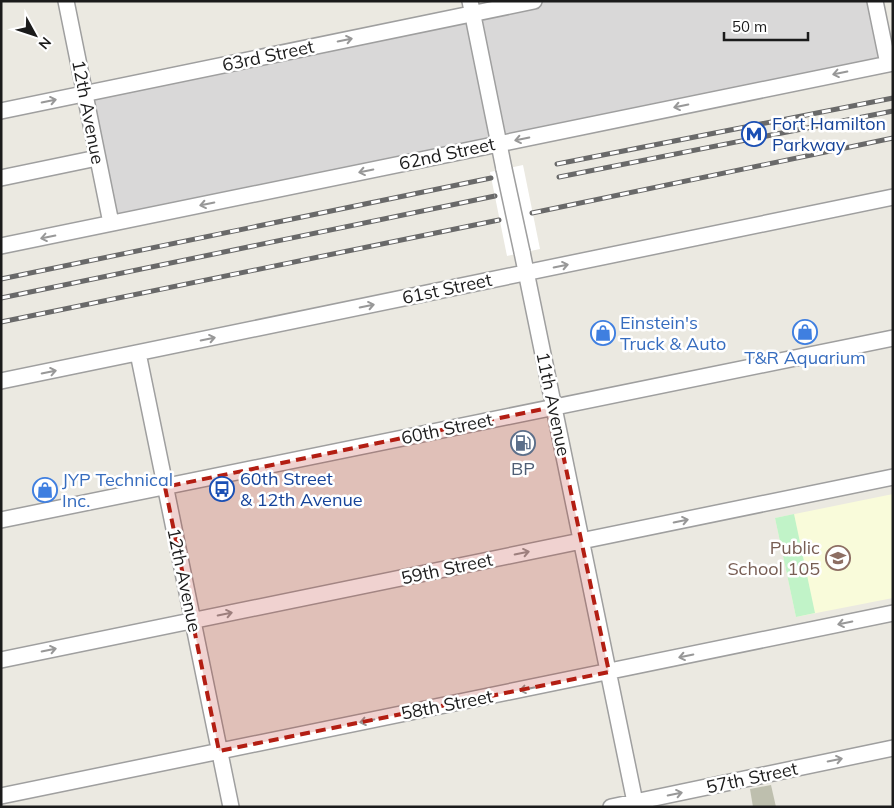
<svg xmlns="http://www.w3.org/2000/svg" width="894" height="808" font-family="Mulish,sans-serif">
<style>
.residential{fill:#d9d8d8}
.education{fill:#f9fbda}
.construction{fill:#bebfae}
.park{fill:#c1f3c8}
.pier{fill:#fff}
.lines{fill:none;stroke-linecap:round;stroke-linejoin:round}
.minor-casing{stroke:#9f9f9f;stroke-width:18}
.minor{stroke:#fff;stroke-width:15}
.rail-casing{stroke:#696969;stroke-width:5}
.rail{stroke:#fff;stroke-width:3;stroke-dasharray:9;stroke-linecap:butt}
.minor-bridge-casing{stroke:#9f9f9f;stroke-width:18;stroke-linecap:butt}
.minor-bridge{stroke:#fff;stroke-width:15}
.oneway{stroke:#989898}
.marked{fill:#b31e13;fill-opacity:0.2;stroke:#b31e13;stroke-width:4;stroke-dasharray:10 6;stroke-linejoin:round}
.labels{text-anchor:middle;stroke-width:5;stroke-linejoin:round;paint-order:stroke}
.street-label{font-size:18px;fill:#1b1b1b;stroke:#fff}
.transit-label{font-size:18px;fill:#164399;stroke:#fff;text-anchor:start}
.shop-label{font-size:18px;fill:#366cbe;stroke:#fff;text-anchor:start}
.service-label{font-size:18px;fill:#4e5e75;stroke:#fff}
.education-label{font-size:18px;fill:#785e54;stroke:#fff;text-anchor:end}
</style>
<rect width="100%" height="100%" fill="#ebe9e1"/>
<path class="residential" d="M 534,1 L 875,1 L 888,64 L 111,223 L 84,94 Z"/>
<path class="education" d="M 893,494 L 893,598 L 796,617 L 775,518 Z"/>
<path class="construction" d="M 771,785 L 776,807 L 753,807 L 750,789 Z"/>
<path class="park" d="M 794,514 L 815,613 L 796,617 L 775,518 Z"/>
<path class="pier" d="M 523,165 L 540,249 L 507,256 L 490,172 Z"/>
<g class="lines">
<defs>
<path id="minor" d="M 66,1 L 111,223
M 470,1 L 504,169
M 875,1 L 888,64
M 1,111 L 534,1
M 1,178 L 97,158
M 1,246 L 893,63
M 522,252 L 636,807
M 138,353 L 231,807
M 1,381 L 893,197
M 1,520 L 893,338
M 1,660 L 893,477
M 1,796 L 893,613
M 611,807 L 893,748"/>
</defs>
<use href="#minor" class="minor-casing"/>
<use href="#minor" class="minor"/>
<defs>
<path id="rail" d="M 557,164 L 893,98
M 559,177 L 893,111
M 532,213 L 893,138
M 1,279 L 491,178
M 1,298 L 495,196
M 1,322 L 499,220"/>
</defs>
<use href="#rail" class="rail-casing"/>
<use href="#rail" class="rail"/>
<defs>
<path id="minor-bridge" d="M 504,169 L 522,252"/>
</defs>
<use href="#minor-bridge" class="minor-bridge-casing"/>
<use href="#minor-bridge" class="minor-bridge"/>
</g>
<defs><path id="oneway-shaft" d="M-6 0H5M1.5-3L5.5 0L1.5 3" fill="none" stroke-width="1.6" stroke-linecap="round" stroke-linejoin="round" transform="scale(1.25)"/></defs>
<g class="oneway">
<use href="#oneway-shaft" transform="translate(345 40) rotate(-12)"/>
<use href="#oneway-shaft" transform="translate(840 73) rotate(169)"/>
<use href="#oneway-shaft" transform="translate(49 101) rotate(-12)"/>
<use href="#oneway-shaft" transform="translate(681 106) rotate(168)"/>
<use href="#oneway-shaft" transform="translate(522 139) rotate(168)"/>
<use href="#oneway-shaft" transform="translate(366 171) rotate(168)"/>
<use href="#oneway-shaft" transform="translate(207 204) rotate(168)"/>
<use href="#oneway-shaft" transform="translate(48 237) rotate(169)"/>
<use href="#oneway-shaft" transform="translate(561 266) rotate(-12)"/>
<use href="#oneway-shaft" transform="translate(367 306) rotate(-12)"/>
<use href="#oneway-shaft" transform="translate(208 339) rotate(-12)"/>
<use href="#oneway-shaft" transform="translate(49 372) rotate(-11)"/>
<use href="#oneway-shaft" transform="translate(681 521) rotate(-12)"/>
<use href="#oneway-shaft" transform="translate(522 553) rotate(-12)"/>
<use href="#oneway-shaft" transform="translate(225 614) rotate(-12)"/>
<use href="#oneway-shaft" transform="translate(845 623) rotate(168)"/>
<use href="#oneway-shaft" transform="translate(49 650) rotate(-12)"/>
<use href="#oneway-shaft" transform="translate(686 656) rotate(168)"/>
<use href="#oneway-shaft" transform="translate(527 689) rotate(169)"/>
<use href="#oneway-shaft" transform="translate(367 721) rotate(169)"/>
<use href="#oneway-shaft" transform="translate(835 760) rotate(-12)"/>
<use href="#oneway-shaft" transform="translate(675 794) rotate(-12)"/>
</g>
<path class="marked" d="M 553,407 L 609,672 L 219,751 L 165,487 Z"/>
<defs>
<symbol id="metro-ring" viewBox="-11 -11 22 22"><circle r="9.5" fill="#fff" stroke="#1a4fb4" stroke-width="1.5"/><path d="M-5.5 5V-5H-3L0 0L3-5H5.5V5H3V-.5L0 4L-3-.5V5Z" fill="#1a4fb4"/></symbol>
<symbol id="shop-ring" viewBox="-11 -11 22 22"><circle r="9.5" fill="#fff" stroke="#3f7fe0" stroke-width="1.5"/><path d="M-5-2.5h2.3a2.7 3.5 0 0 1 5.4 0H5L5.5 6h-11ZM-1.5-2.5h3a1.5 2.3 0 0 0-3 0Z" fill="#3f7fe0"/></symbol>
<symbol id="fuel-ring" viewBox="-11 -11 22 22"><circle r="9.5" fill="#fff" stroke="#5c6f8a" stroke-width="1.5"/><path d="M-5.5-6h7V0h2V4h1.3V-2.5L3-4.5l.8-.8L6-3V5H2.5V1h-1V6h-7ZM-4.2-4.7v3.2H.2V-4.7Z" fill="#5c6f8a"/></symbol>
<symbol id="bus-ring" viewBox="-11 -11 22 22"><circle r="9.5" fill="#fff" stroke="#1a4fb4" stroke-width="1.5"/><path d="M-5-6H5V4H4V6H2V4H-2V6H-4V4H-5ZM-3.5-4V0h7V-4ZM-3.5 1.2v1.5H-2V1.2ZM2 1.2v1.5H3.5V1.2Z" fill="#1a4fb4"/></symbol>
<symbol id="school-ring" viewBox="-11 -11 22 22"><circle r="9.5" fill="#fff" stroke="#8d6e63" stroke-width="1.5"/><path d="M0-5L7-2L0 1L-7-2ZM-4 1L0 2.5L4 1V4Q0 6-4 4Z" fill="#8d6e63"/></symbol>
</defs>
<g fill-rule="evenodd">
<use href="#metro-ring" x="740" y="120" width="28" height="28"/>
<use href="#shop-ring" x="791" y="318" width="28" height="28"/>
<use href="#shop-ring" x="589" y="319" width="28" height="28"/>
<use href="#fuel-ring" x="509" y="429" width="28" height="28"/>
<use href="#bus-ring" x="208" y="475" width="28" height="28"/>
<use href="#shop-ring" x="31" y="476" width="28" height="28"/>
<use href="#school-ring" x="824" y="544" width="28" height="28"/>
</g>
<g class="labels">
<g class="street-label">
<text transform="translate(268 56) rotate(-12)" y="6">63rd Street</text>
<text transform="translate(88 112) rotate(79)" y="6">12th Avenue</text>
<text transform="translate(447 154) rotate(-12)" y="6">62nd Street</text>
<text transform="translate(447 289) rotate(-12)" y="6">61st Street</text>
<text transform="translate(553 404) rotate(78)" y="6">11th Avenue</text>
<text transform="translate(447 429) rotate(-12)" y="6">60th Street</text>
<text transform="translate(447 569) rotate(-12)" y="6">59th Street</text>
<text transform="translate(184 580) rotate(78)" y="6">12th Avenue</text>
<text transform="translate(447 705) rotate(-11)" y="6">58th Street</text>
<text transform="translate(752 778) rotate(-12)" y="6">57th Street</text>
</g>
<g class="transit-label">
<text x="772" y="130">Fort Hamilton<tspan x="772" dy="21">Parkway</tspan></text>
<text x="240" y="485">60th Street<tspan x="240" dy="21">&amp; 12th Avenue</tspan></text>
</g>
<g class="shop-label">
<text x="620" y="329">Einstein's<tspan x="620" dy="21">Truck &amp; Auto</tspan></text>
<text x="805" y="364" text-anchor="middle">T&amp;R Aquarium</text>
<text x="62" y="486">JYP Technical<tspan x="62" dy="21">Inc.</tspan></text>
</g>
<g class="service-label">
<text x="523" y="475">BP</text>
</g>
<g class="education-label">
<text x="820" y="554">Public<tspan x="820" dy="21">School 105</tspan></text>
</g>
</g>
<rect width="894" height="808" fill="none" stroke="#1b1b1b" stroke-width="5"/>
<g transform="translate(35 35) rotate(130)" stroke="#ffffff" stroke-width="4" paint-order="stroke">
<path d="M0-4L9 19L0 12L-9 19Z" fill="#1b1b1b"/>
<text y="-8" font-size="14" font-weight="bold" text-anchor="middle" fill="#1b1b1b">N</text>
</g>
<path d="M724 32v8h84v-8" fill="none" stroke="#1b1b1b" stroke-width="2.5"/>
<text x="732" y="32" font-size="15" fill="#1b1b1b" stroke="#ffffff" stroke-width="4" paint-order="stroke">50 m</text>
</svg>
